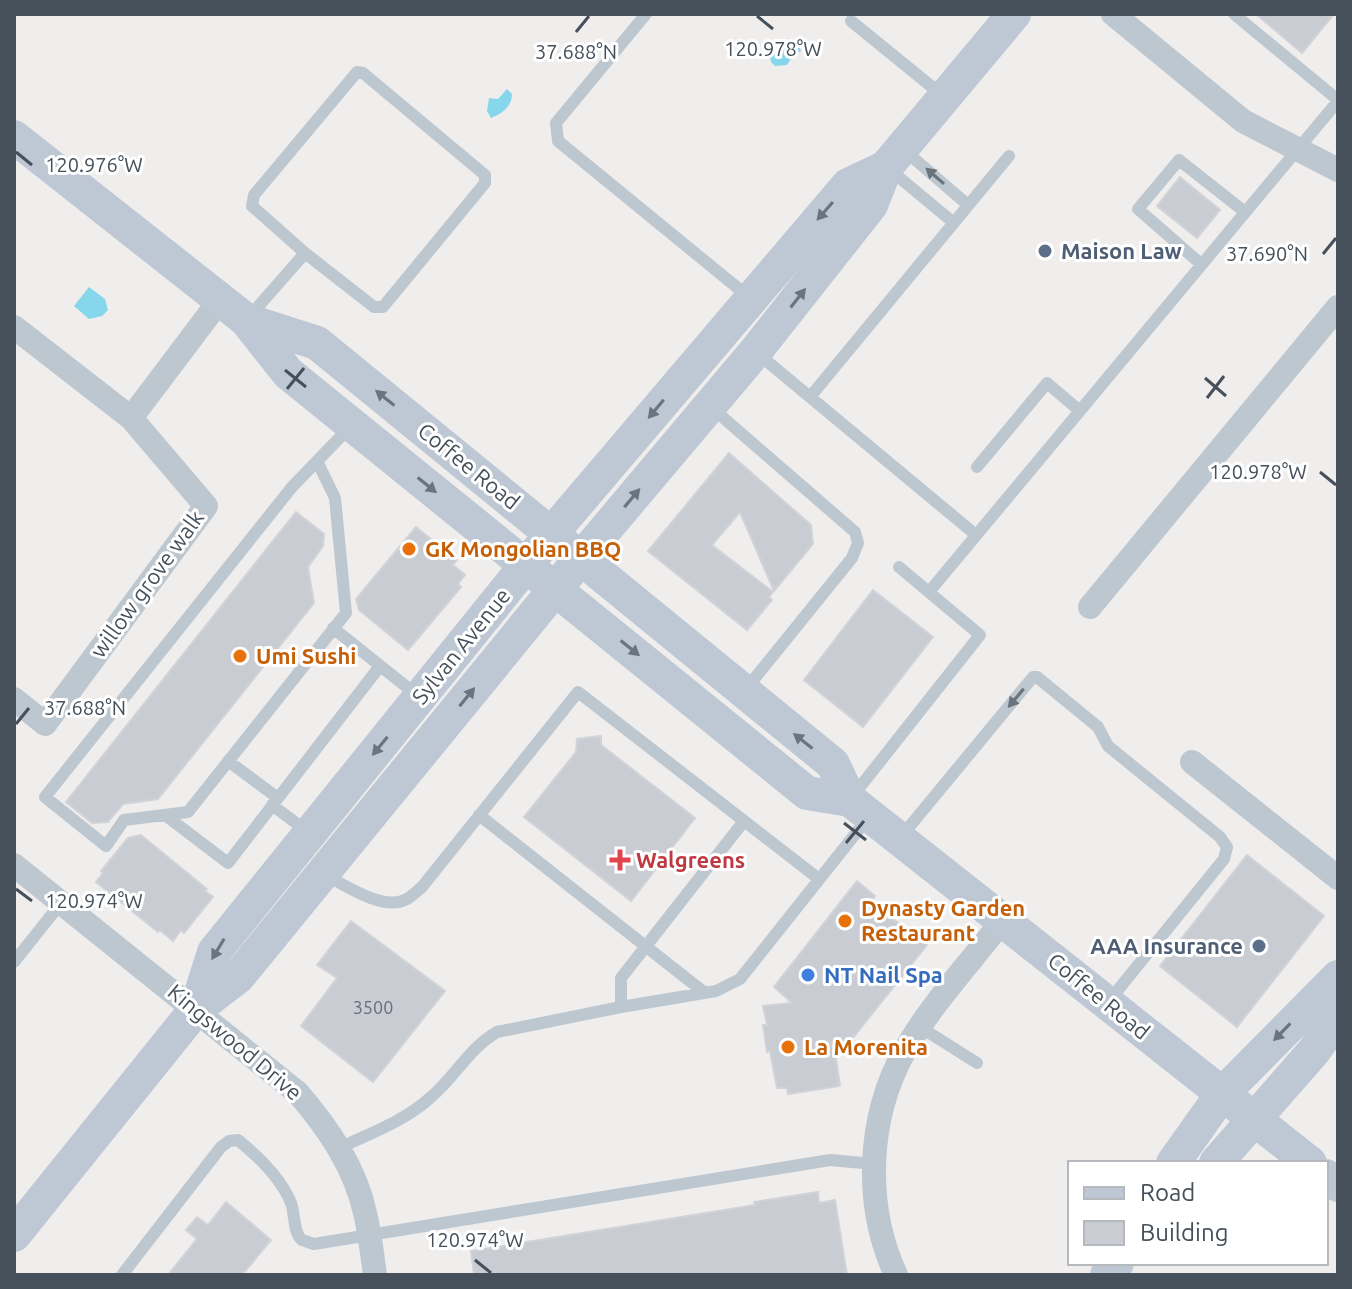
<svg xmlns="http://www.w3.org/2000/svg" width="1352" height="1289" font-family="Ubuntu,sans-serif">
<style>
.water{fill:#86d7ec}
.building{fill:#c9ccd2;stroke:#d1d3d9;stroke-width:2}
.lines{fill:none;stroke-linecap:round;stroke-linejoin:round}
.lane{stroke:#bdc7cf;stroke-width:12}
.street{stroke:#bdc7cf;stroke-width:24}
.secondary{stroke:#bdc8d4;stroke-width:34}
.oneway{fill:#69747d}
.oneway2{fill:#69747f}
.ticks{fill:none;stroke:#45505a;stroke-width:3}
.service-dot{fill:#5c6f8a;stroke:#fff;stroke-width:3}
.food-dot{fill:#e8710a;stroke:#fff;stroke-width:3}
.health-dot{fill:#e0444e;stroke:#fff;stroke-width:3}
.shop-dot{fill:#3f7fe0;stroke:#fff;stroke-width:3}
.labels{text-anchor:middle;stroke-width:6;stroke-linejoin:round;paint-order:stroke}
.number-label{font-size:18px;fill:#666f78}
.service-label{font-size:22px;font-weight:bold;fill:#4e5e75;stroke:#fff;text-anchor:start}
.street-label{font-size:22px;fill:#45505a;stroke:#fff}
.food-label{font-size:22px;font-weight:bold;fill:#c56008;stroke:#fff;text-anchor:start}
.health-label{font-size:22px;font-weight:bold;fill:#be3a42;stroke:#fff;text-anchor:start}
.shop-label{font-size:22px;font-weight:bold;fill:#366cbe;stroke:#fff;text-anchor:start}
.ticks-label{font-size:20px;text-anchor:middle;fill:#45505a;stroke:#fff;stroke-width:6;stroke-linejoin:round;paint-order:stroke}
</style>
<rect width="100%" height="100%" fill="#f0eded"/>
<path class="water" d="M 791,40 L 797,42 L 801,51 L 792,57 L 787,65 L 775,66 L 771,62 L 770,56 L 784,48 Z
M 507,89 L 512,94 C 512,107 501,114 491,118 L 487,111 L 489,98 L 498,99 Z
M 89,287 L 105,299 L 108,310 L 102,316 L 89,319 L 74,306 Z"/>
<path class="building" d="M 1256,14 L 1334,14 L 1302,53 Z
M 1180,177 L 1220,210 L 1197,238 L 1157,206 Z
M 729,453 L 811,525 L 813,544 L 774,591 L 740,512 L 712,545 L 773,592 L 769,597 L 772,600 L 747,630 L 648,551 Z
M 296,512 L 324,534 L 323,546 L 308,567 L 314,603 L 158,799 L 123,804 L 108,822 L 92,823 L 66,802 Z
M 416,527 L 457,560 L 453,565 L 465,575 L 458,584 L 461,587 L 408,650 L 359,610 L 356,599 Z
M 873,590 L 933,637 L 863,727 L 804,680 Z
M 601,736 L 601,745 L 695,818 L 631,901 L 524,817 L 576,752 L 577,739 Z
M 141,835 L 207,889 L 205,891 L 213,897 L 184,933 L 181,930 L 173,941 L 160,930 L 158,932 L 96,882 L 103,873 L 101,871 L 128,838 Z
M 1247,855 L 1324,916 L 1237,1027 L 1160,966 Z
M 857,881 L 875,896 L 871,902 L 927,945 L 836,1059 L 840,1086 L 788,1094 L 787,1088 L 777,1088 L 770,1051 L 767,1052 L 763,1025 L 767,1025 L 763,1006 L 792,1003 L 774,987 Z
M 351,921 L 445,991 L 373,1082 L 301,1026 L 337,978 L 317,965 Z
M 818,1192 L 819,1203 L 835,1200 L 847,1275 L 474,1275 L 471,1251 L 755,1205 L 754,1202 Z
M 226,1202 L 271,1240 L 242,1275 L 168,1275 L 197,1239 L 186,1230 L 197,1217 L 208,1225 Z"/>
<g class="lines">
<path class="lane" d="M 646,14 L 556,123 L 558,141 L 750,298
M 1234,14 L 1338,100
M 851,21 L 942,95
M 357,72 L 363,73 L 485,175 L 485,183 L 383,307 L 374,307 L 305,253 L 252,206 L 254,195 Z
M 904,150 L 968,205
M 889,169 L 954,223
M 1201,264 L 1138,209 L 1179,160 L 1245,212
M 249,317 L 305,253
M 757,353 L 976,535
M 810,397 L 1009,156
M 712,408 L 855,532 L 858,543 L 852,558 L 746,689
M 317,461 L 335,498 L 346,613 L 188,812 L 124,820 L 106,846 L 45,797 L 292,487 L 350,427
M 977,467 L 1047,383 L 1080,411
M 929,592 L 1338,101
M 333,628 L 418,696
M 228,761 L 278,798
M 852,797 L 980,635 L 899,567
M 272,805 L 308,832
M 165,815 L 228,863 L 380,666
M 479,815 L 705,993
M 900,838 L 1033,677 L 1037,677 L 1098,727 L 1108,746 L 1220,837 L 1227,847 L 1224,859 L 1109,1001
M 324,874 C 344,885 384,912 407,899 C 412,896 417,891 422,887 L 578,692 L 819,879
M 14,962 L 61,903
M 621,1007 L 621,978 L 744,821
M 920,1027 L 977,1063
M 339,1148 C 371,1133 405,1121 431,1097 C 455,1077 469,1048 497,1032 L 621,1007 L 716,991 L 740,979 L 868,818
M 122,1275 L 221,1147 L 229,1141 L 238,1140 C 259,1157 281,1178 291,1203 C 295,1213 293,1233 302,1240 C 303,1240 313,1244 314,1244 L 830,1160 L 874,1164"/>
<path class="street" d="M 1113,14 L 1243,121 L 1338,170
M 14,327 L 131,418 L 220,300
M 1090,607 L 1338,307
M 14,699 L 45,724 L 206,506 L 131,418
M 1192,762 L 1338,878
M 14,865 L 298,1093 C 328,1128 355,1167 365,1213 C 370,1233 372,1254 375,1275
M 896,1275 C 864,1206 867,1119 904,1052 C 931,1004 970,963 1003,920"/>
<path class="secondary" d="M 14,137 L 246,320 L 288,373 L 807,793 L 850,800 L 1310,1163
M 246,320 L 317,343 L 833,764 L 850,800
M 196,1009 L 214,952 L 552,533 L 848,185 L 886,167
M 1173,1163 L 1222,1094 L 1338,977
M 1216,1163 L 1314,1051 L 1338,1017
M 1326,1176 L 1338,1185
M 14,1235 L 196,1009 L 238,977 L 556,588 L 755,352 L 871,205 L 886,167 L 1014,14
M 1107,1275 L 1117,1263"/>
</g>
<defs><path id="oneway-solid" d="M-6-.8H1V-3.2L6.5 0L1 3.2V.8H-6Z" transform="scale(2)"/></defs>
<g class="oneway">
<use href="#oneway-solid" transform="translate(935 176) rotate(-139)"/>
<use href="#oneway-solid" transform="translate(1016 698) rotate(130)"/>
</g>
<g class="oneway2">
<use href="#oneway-solid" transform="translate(825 211) rotate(131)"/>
<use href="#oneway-solid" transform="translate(798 298) rotate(-52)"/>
<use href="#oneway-solid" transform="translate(385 398) rotate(-141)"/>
<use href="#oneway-solid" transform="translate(656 409) rotate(130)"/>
<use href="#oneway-solid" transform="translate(427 485) rotate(39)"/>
<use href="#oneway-solid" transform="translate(632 498) rotate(-50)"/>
<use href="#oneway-solid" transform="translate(630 648) rotate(39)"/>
<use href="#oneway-solid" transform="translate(467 697) rotate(-51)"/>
<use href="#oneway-solid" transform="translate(803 741) rotate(-142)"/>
<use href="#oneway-solid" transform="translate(380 746) rotate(129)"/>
<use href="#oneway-solid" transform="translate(218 949) rotate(121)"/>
<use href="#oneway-solid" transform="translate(1282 1032) rotate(134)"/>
</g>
<path class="ticks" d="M 757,16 L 773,29M 576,32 L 589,16M 16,152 L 32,165M 1323,254 L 1336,238M 285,370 L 306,387M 1205,378 L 1226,396M 287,389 L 304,368M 1207,398 L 1224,376M 1320,472 L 1336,485M 16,724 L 29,708M 844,823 L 866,840M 846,843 L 864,821M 16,889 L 32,901M 475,1260 L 491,1273"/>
<g class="service-dot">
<circle cx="1045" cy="251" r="8"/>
<circle cx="1259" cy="946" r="8"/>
</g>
<g class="food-dot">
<circle cx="409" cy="549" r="8"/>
<circle cx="240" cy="656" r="8"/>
<circle cx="845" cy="921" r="8"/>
<circle cx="788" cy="1047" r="8"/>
</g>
<path class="health-dot" d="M616 848h8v8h8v8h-8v8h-8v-8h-8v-8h8z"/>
<circle class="shop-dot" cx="808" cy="975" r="8"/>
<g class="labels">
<g class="number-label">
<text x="373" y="1014">3500</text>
</g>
<g class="service-label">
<text x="1061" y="259">Maison Law</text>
<text x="1243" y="954" text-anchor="end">AAA Insurance</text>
</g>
<g class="street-label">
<text transform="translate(469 466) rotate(39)" y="8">Coffee Road</text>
<text transform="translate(147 584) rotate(-54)" y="8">willow grove walk</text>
<text transform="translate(461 646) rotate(-51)" y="8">Sylvan Avenue</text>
<text transform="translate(1099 996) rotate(39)" y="8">Coffee Road</text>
<text transform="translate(235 1042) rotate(40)" y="8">Kingswood Drive</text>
</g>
<g class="food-label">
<text x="425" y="557">GK Mongolian BBQ</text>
<text x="256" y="664">Umi Sushi</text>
<text x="861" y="916">Dynasty Garden<tspan x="861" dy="25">Restaurant</tspan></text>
<text x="804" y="1055">La Morenita</text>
</g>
<g class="health-label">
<text x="636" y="868">Walgreens</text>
</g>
<g class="shop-label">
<text x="824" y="983">NT Nail Spa</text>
</g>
</g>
<g class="ticks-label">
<text x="773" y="56">120.978°W</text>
<text x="576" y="59">37.688°N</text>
<text x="94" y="172">120.976°W</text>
<text x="1267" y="261">37.690°N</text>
<text x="1258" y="479">120.978°W</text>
<text x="85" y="715">37.688°N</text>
<text x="94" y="908">120.974°W</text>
<text x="475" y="1247">120.974°W</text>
</g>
<rect width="1352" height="1289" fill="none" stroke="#45505a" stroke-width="32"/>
<rect x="1068" y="1161" width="260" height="104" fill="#ffffff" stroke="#b5b9bd" stroke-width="2"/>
<rect x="1084" y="1187" width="40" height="12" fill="#bdc8d4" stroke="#b5b9bd" stroke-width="2"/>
<text x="1140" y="1201" font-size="24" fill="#45505a">Road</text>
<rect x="1084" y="1221" width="40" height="24" fill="#c9ccd2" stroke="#b5b9bd" stroke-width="2"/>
<text x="1140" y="1241" font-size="24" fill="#45505a">Building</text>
</svg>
